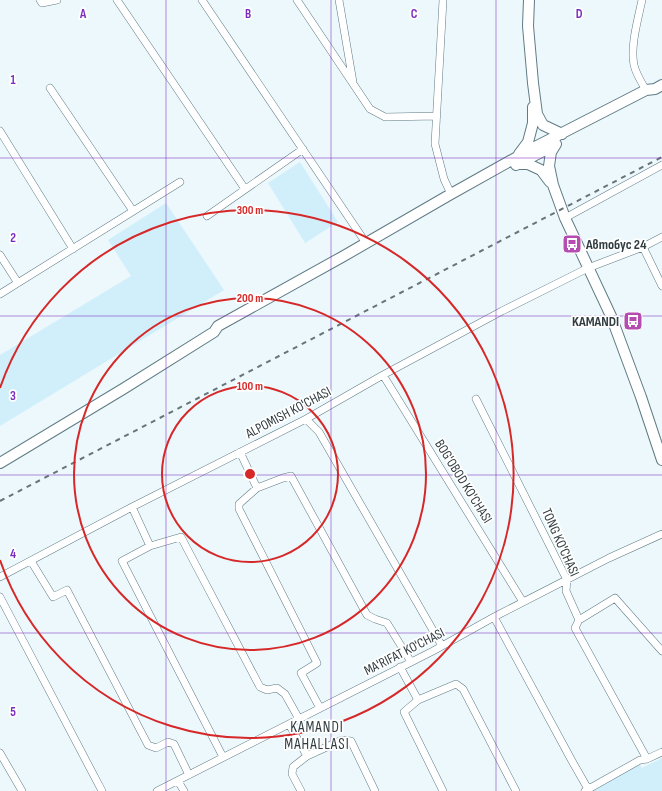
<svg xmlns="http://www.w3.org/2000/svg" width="662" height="791" font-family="'Sofia Sans Condensed',sans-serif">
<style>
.built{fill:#d0effb}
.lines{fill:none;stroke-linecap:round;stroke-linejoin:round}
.minor-casing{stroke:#607b85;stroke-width:8}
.secondary-casing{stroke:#607b85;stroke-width:12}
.minor{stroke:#fff;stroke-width:7}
.secondary{stroke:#fff;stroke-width:10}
.rail{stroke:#687478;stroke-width:2;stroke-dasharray:5 5;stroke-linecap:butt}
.grid{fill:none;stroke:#7b2cbf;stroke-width:1;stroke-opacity:0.55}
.ring{fill:none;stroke:#d62828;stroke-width:2}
.labels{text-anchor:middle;stroke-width:3.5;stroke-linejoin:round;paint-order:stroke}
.poi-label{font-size:14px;font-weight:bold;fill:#313d41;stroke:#fff;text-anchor:start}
.street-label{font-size:14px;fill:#313d41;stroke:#fff}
.neighbourhood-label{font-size:15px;letter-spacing:1px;fill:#313d41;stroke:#fff}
.grid-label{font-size:13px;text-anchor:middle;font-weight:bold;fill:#7b2cbf;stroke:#fff;stroke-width:3.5;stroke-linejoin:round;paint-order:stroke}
.centre{fill:#d62828;stroke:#fff;stroke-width:2}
.ring-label{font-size:12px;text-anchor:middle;font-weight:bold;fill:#d62828;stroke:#fff;stroke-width:3.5;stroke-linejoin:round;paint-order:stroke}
</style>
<rect width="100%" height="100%" fill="#ecf8fc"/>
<path class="built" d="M 300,162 L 338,222 L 305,243 L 268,183 Z
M 166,203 L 224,290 L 0,426 L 0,355 L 131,276 L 108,240 Z
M 662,758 L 662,791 L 592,791 L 639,764 L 642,768 Z"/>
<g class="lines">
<defs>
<path id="minor" d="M 40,0 L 42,3 L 57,0
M 117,0 L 245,189
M 202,0 L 366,243
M 297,0 L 370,109 L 385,117 L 437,116
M 339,0 L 353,82
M 443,0 L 435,144 L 444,179 L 451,194
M 642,0 C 638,19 630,47 634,65 C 636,74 641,82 646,90
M 50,88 L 133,211
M 0,131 L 73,249
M 207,216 L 303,149
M 565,218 L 662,165
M 643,247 L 662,286
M 0,255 L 18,283
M 0,294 L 180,182
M 383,375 L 523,602
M 476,399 L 567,580 L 566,591 L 579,620 L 575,628 L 647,759
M 306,419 L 319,432 L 442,646
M 240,452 L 257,488
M 132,507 L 150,546 L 181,537 L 260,687 L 267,690 L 277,688 L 285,694 L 299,719
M 150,546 L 122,561 L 223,757
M 31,561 L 53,597 L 67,590 L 148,745 L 156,748 L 168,742 L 174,744 L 189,775
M 0,577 L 132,507 L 306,419 L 383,375 L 502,311 L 588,268 L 643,247 L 662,237
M 0,597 L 102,791
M 494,617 L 572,761 L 588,789
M 579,620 L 615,598 L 662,651
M 400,667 L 418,700
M 320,708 L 301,673 L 317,663 L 239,509 L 239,504 L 257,488 L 283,478 L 291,476 L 367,615 L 375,619 L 387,623 L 411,662
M 289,724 L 307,756
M 0,753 L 22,791
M 178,781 L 184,791
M 157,791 L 433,651 L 494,617 L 609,558 L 662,534
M 301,791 L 292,774 L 293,767 L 307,756 L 342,740 L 351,741 L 375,791
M 443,791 L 404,712 L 418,700 L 456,684 L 463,689 L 516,791
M 585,791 L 640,760 L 647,759 L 662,752"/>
<path id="secondary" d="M 529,0 L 528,26 L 533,83 L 537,114 L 543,125 L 562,134
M 556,144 L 551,152 L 549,166 L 553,185 L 565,218 L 611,316 L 641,397 L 662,460
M 519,154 L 528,142 L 533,123 L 533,107
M 519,164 L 528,164 L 541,170 L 550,182
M 516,165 L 553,146
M 0,463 L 123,389 L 214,332 L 218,326 L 342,257 L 451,194 L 535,147 L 646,90 L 655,89 L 662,85"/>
</defs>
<use href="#minor" class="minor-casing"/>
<use href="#secondary" class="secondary-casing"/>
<use href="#minor" class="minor"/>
<use href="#secondary" class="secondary"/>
<path class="rail" d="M 0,501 L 662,157"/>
</g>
<path class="grid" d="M 166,0 L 166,791M 331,0 L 331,791M 496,0 L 496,791M 0,158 L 662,158M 0,316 L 662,316M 0,475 L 662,475M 0,633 L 662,633"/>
<g class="ring">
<circle cx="250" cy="474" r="88"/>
<circle cx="250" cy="474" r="176"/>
<path d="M0 388A264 264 0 1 1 0 560"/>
</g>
<defs>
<symbol id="bus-square" viewBox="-11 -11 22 22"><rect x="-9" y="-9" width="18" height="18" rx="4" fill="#b54caf" stroke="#fff"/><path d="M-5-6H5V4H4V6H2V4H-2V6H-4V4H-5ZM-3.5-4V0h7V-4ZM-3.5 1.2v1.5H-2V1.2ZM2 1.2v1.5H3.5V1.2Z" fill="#fff"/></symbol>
</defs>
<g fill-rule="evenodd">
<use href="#bus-square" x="561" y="233" width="22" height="22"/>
<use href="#bus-square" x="622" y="310" width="22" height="22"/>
</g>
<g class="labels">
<g class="poi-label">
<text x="586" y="249">Автобус 24</text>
<text x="619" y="326" text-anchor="end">KAMANDI</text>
</g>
<g class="street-label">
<text transform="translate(288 412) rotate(-28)" y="5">ALPOMISH KO'CHASI</text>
<text transform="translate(464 481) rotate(58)" y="5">BOG'OBOD KO'CHASI</text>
<text transform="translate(561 542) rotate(66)" y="5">TONG KO'CHASI</text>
<text transform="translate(404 651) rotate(-27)" y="5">MA'RIFAT KO'CHASI</text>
</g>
<g class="neighbourhood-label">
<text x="317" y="732">KAMANDI<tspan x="317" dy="17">MAHALLASI</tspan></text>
</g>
</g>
<g class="grid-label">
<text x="83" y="18">A</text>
<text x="248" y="18">B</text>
<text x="414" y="18">C</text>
<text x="579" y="18">D</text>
<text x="13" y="84">1</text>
<text x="13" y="242">2</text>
<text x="13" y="400">3</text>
<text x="13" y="558">4</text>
<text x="13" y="716">5</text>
</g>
<circle cx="250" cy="474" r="6" class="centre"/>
<g class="ring-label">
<text x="250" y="214">300 m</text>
<text x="250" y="302">200 m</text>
<text x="250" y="390">100 m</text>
</g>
</svg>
